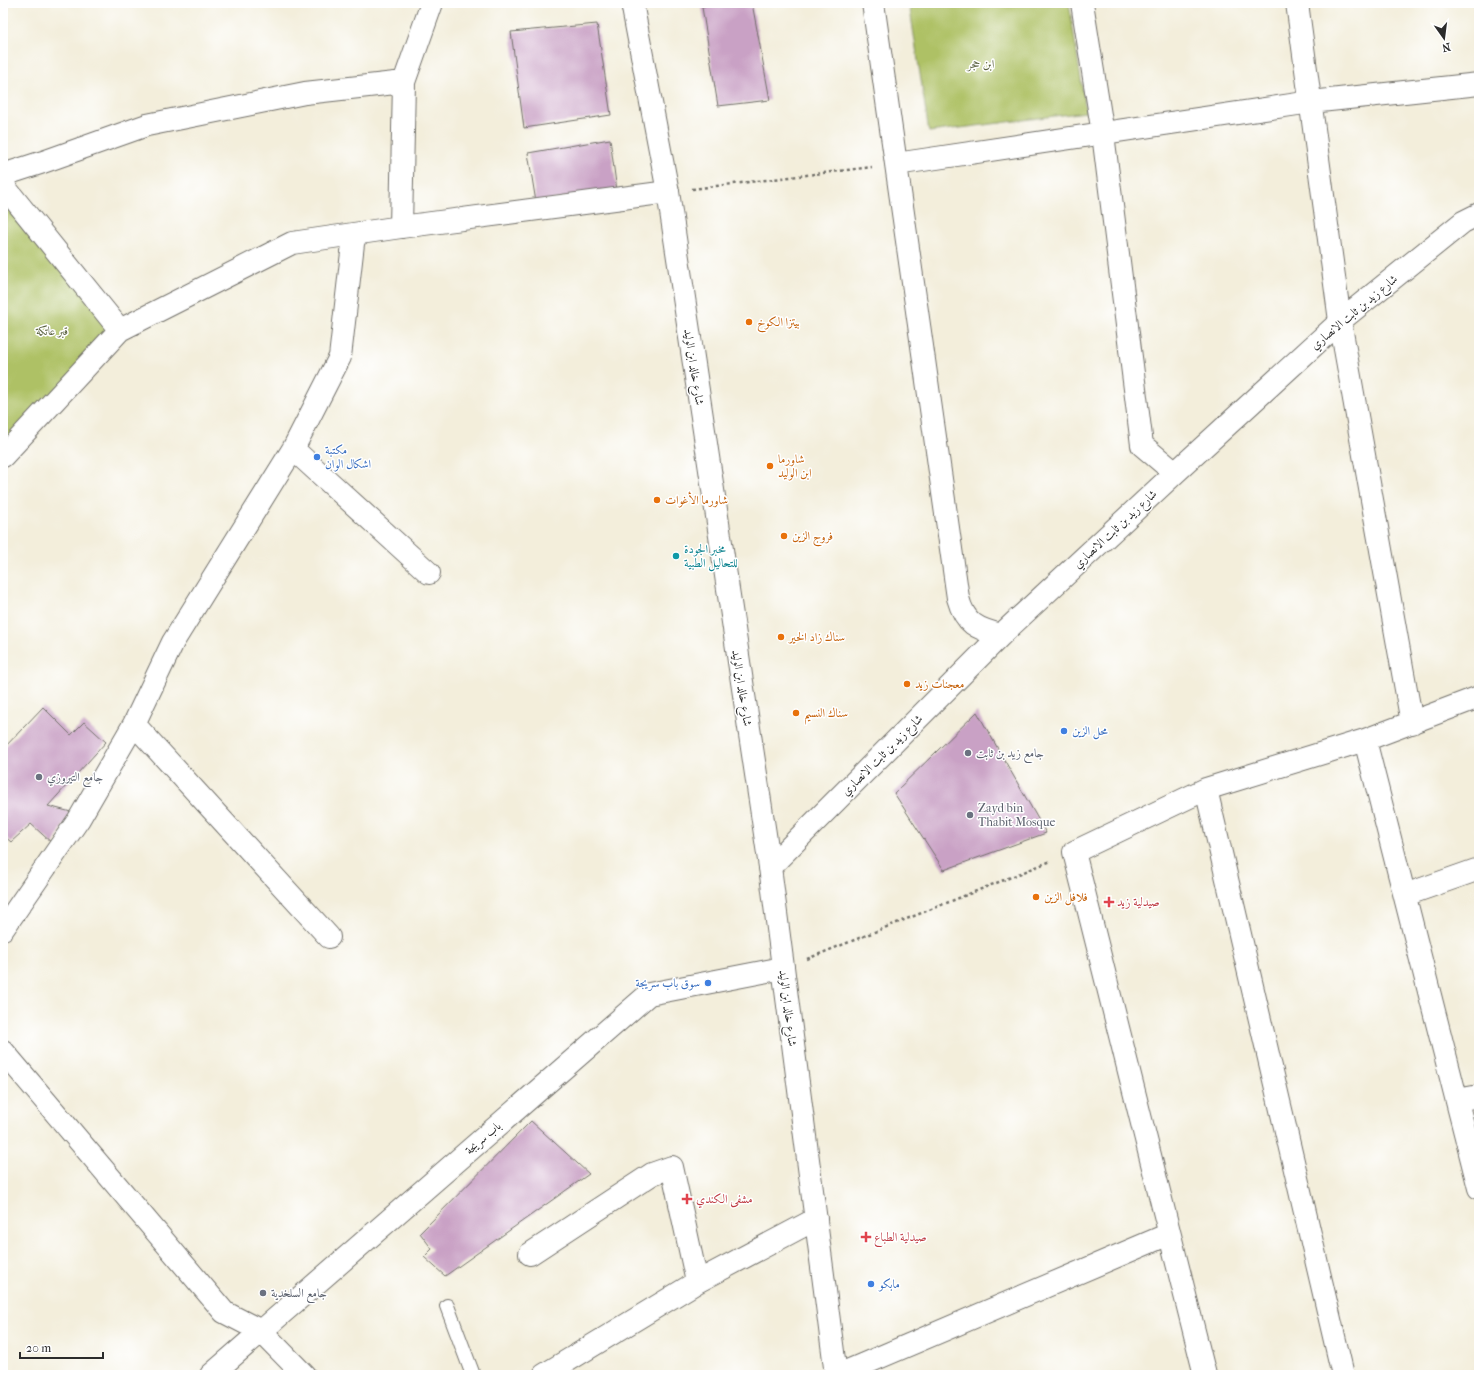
<svg xmlns="http://www.w3.org/2000/svg" width="1482" height="1378" font-family="'IM FELL French Canon',Amiri,serif">
<style>
.green{fill:#aec165;stroke:#6c7648}
.building{fill:#c9a1c5}
.lines{fill:none;stroke-linecap:round;stroke-linejoin:round}
.service-casing{stroke:#716f69;stroke-width:16}
.minor-casing{stroke:#716f69;stroke-width:24}
.primary-casing{stroke:#716f69;stroke-width:24}
.path{stroke:#716f69;stroke-width:2.5;stroke-dasharray:3 3;stroke-linecap:butt}
.service{stroke:#fff;stroke-width:14}
.minor{stroke:#fff;stroke-width:22}
.primary{stroke:#fff;stroke-width:22}
.food-dot{fill:#e8710a;stroke:#fff;stroke-width:1.5}
.shop-dot{fill:#3f7fe0;stroke:#fff;stroke-width:1.5}
.culture-dot{fill:#0f9aa8;stroke:#fff;stroke-width:1.5}
.worship-dot{fill:#6b7280;stroke:#fff;stroke-width:1.5}
.health-dot{fill:#e0444e;stroke:#fff;stroke-width:1.5}
.labels{text-anchor:middle;stroke-width:3;stroke-linejoin:round;paint-order:stroke}
.park-label{font-size:12px;fill:#59603f;stroke:#fff}
.street-label{font-size:12px;fill:#2b2b2b;stroke:#fff}
.food-label{font-size:12px;fill:#c56008;stroke:#fff;text-anchor:start}
.shop-label{font-size:12px;fill:#366cbe;stroke:#fff;text-anchor:start}
.culture-label{font-size:12px;fill:#0d838f;stroke:#fff;text-anchor:start}
.worship-label{font-size:12px;fill:#5b616d;stroke:#fff;text-anchor:start}
.health-label{font-size:12px;fill:#be3a42;stroke:#fff;text-anchor:start}
</style>
<rect width="100%" height="100%" fill="#fff"/>
<filter id="ink" filterUnits="userSpaceOnUse"><feTurbulence type="fractalNoise" baseFrequency=".025" numOctaves="2"/><feDisplacementMap in="SourceGraphic" scale="8" xChannelSelector="R" yChannelSelector="G"/><feConvolveMatrix kernelMatrix="1 2 1 2 8 2 1 2 1" color-interpolation-filters="sRGB"/></filter>
<filter id="wash" filterUnits="userSpaceOnUse"><feTurbulence type="fractalNoise" baseFrequency=".012" numOctaves="4" result="noise"/><feDisplacementMap in="SourceGraphic" scale="16" xChannelSelector="R" yChannelSelector="G"/><feGaussianBlur stdDeviation="0.9" result="paint"/><feColorMatrix in="noise" values="0 0 0 0 0 0 0 0 0 0 0 0 0 0 0 0 0 1.4 0 .05"/><feComposite in="paint" operator="in"/></filter>
<g filter="url(#wash)">
<rect width="100%" height="100%" fill="#f3eedb"/>
<path class="green" d="M 909,3 L 1069,3 L 1086,112 L 929,132 Z
M 3,185 L 116,334 L 3,456 Z"/>
<g id="blocks">
<path class="building" d="M 732,3 L 752,3 L 770,100 L 718,106 L 702,7 Z
M 597,24 L 611,115 L 524,128 L 511,32 Z
M 610,139 L 617,191 L 536,202 L 528,153 Z
M 43,707 L 71,735 L 84,722 L 106,742 L 48,806 L 71,812 L 53,844 L 31,824 L 11,842 L 3,835 L 3,749 Z
M 977,712 L 1046,833 L 944,870 L 894,793 Z
M 531,1121 L 589,1174 L 445,1276 L 424,1257 L 432,1249 L 420,1233 Z"/>
</g>
</g>
<g filter="url(#ink)">
<use href="#blocks" fill-opacity="0" stroke="#716f69" stroke-width="1"/>
<g class="lines">
<defs>
<path id="service" d="M 447,1306 L 473,1375"/>
<path id="minor" d="M 873,3 L 958,598 C 965,624 977,629 1001,635
M 1082,3 L 1103,134 L 1142,445 L 1175,473
M 1297,3 L 1340,321 L 1412,723
M 896,164 L 1311,102 L 1479,84
M 3,175 L 43,162 L 147,125 L 305,93 L 404,82
M 3,185 L 120,330
M 401,227 L 404,82 L 432,3
M 293,449 L 429,573
M 3,456 L 120,330 L 292,243 L 401,227 L 668,192
M 134,724 L 329,937
M 1365,740 L 1479,1188
M 1206,789 L 1343,1375
M 770,867 L 1001,635 L 1175,473 L 1345,317 L 1463,222 L 1479,214
M 1405,895 L 1479,869
M 3,929 L 79,819 L 134,724 L 173,642 L 293,449 L 340,357 L 354,235
M 3,1051 L 224,1312 L 261,1331 L 304,1375
M 1457,1100 L 1479,1096
M 530,1254 L 652,1174 L 672,1167 L 697,1282
M 211,1375 L 649,994 L 783,968
M 544,1375 L 697,1282 L 816,1219
M 838,1375 L 1169,1234
M 1205,1375 L 1074,852 L 1206,789 L 1365,740 L 1479,697"/>
<path id="primary" d="M 632,3 L 668,192 L 770,867 L 836,1375"/>
</defs>
<use href="#service" class="service-casing"/>
<use href="#minor" class="minor-casing"/>
<use href="#primary" class="primary-casing"/>
<path class="path" d="M 692,189 L 872,167
M 807,959 L 1051,861"/>
<use href="#service" class="service"/>
<use href="#minor" class="minor"/>
<use href="#primary" class="primary"/>
</g>
</g>
<g class="food-dot">
<circle cx="749" cy="322" r="4"/>
<circle cx="770" cy="466" r="4"/>
<circle cx="657" cy="500" r="4"/>
<circle cx="784" cy="536" r="4"/>
<circle cx="781" cy="637" r="4"/>
<circle cx="907" cy="684" r="4"/>
<circle cx="796" cy="713" r="4"/>
<circle cx="1036" cy="897" r="4"/>
</g>
<g class="shop-dot">
<circle cx="317" cy="457" r="4"/>
<circle cx="1064" cy="731" r="4"/>
<circle cx="708" cy="983" r="4"/>
<circle cx="871" cy="1284" r="4"/>
</g>
<circle class="culture-dot" cx="676" cy="556" r="4"/>
<g class="worship-dot">
<circle cx="968" cy="753" r="4"/>
<circle cx="39" cy="777" r="4"/>
<circle cx="970" cy="815" r="4"/>
<circle cx="263" cy="1293" r="4"/>
</g>
<g class="health-dot">
<path d="M1107 896h4v4h4v4h-4v4h-4v-4h-4v-4h4z"/>
<path d="M685 1193h4v4h4v4h-4v4h-4v-4h-4v-4h4z"/>
<path d="M864 1231h4v4h4v4h-4v4h-4v-4h-4v-4h4z"/>
</g>
<g class="labels">
<g class="park-label">
<text x="981" y="68">ابن حجر</text>
<text x="52" y="335">قبر عاتكة</text>
</g>
<g class="street-label">
<text transform="translate(1354 312) rotate(-40)" y="4">شارع زيد بن ثابت الانصاري</text>
<text transform="translate(694 367) rotate(81)" y="4">شارع خالد ابن الوليد</text>
<text transform="translate(1115 529) rotate(-43)" y="4">شارع زيد بن ثابت الانصاري</text>
<text transform="translate(742 688) rotate(81)" y="4">شارع خالد ابن الوليد</text>
<text transform="translate(882 755) rotate(-45)" y="4">شارع زيد بن ثابت الانصاري</text>
<text transform="translate(788 1008) rotate(83)" y="4">شارع خالد ابن الوليد</text>
<text transform="translate(483 1138) rotate(-41)" y="4">باب سريجة</text>
</g>
<g class="food-label">
<text x="757" y="326">بيتزا الكوخ</text>
<text x="778" y="463">شاورما<tspan x="778" dy="14">ابن الوليد</tspan></text>
<text x="665" y="504">شاورما الأغوات</text>
<text x="792" y="540">فروج الزين</text>
<text x="789" y="641">سناك زاد الخير</text>
<text x="915" y="688">معجنات زيد</text>
<text x="804" y="717">سناك النسيم</text>
<text x="1044" y="901">فلافل الزين</text>
</g>
<g class="shop-label">
<text x="325" y="454">مكتبة<tspan x="325" dy="14">اشكال الوان</tspan></text>
<text x="1072" y="735">محل الزين</text>
<text x="700" y="987" text-anchor="end">سوق باب سريجة</text>
<text x="879" y="1288">مابكو</text>
</g>
<g class="culture-label">
<text x="684" y="553">مخبر الجودة<tspan x="684" dy="14">للتحاليل الطبية</tspan></text>
</g>
<g class="worship-label">
<text x="976" y="757">جامع زيد بن ثابت</text>
<text x="47" y="781">جامع التيروزي</text>
<text x="978" y="812">Zayd bin<tspan x="978" dy="14">Thabit Mosque</tspan></text>
<text x="271" y="1297">جامع السلخدية</text>
</g>
<g class="health-label">
<text x="1117" y="906">صيدلية زيد</text>
<text x="696" y="1203">مشفى الكندي</text>
<text x="874" y="1241">صيدلية الطباع</text>
</g>
</g>
<rect width="1482" height="1378" fill="none" stroke="#fff" stroke-width="16"/>
<g transform="translate(1444 38) rotate(166)" stroke="#ffffff" stroke-width="3" paint-order="stroke">
<path d="M0-3L7 15L0 10L-7 15Z" fill="#2b2b2b"/>
<text y="-6" font-size="11" font-weight="bold" text-anchor="middle" fill="#2b2b2b">N</text>
</g>
<path d="M20 1352v6h83v-6" fill="none" stroke="#2b2b2b" stroke-width="2"/>
<text x="26" y="1352" font-size="12" fill="#2b2b2b" stroke="#ffffff" stroke-width="3" paint-order="stroke">20 m</text>
</svg>
